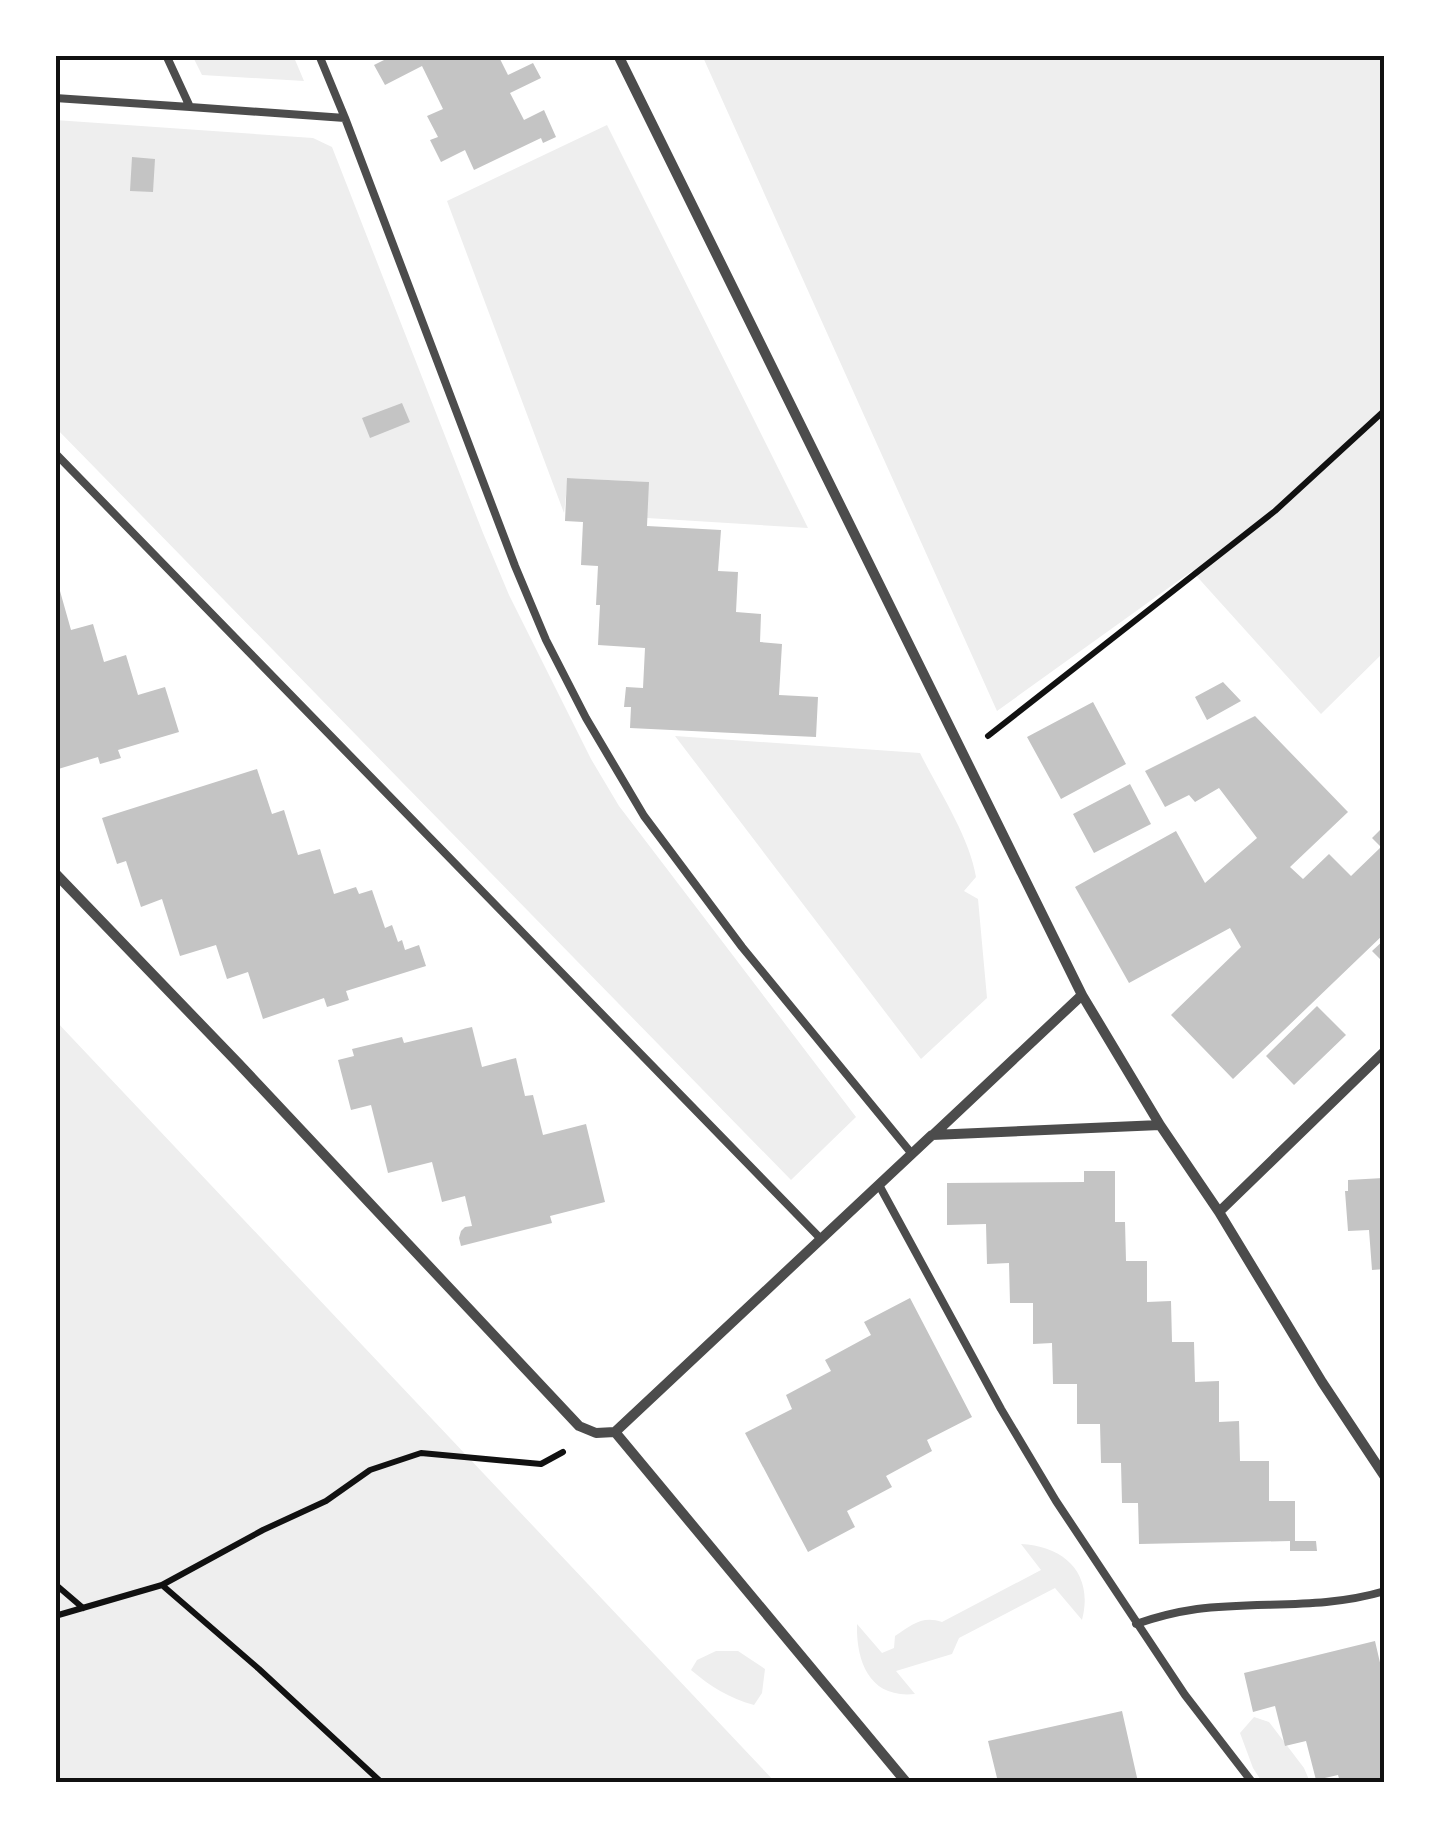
<svg xmlns="http://www.w3.org/2000/svg" width="1440" height="1837" font-family="'Titillium Web',sans-serif">
<style>
.green{fill:#eee}
.building{fill:#c4c4c4}
.lines{fill:none;stroke-linecap:round;stroke-linejoin:round}
.path{stroke:#111;stroke-width:6}
.service{stroke:#4c4c4c;stroke-width:8}
.minor{stroke:#4c4c4c;stroke-width:10}
.neatline{fill:none;stroke:#111;stroke-width:4}
</style>
<rect width="100%" height="100%" fill="#fff"/>
<path class="green" d="M 192,55 L 293,55 L 304,81 L 202,75 Z
M 702,55 L 1385,55 L 1385,651 L 1321,714 L 1192,571 L 997,711 Z
M 55,120 L 313,138 L 332,147 L 483,533 L 509,595 L 591,759 L 619,806 L 856,1117 L 791,1180 L 55,427 Z
M 607,125 L 808,528 L 647,518 L 648,482 L 568,478 L 564,513 L 447,201 Z
M 675,736 L 920,753 C 938,789 970,838 976,877 L 964,891 L 978,899 L 987,998 L 921,1059 Z
M 55,1020 L 775,1782 L 55,1782 Z
M 1021,1544 C 1065,1546 1094,1574 1082,1620 L 1055,1588 L 959,1638 L 952,1654 L 896,1671 L 915,1694 C 869,1699 856,1661 857,1624 L 882,1653 L 894,1648 L 895,1636 C 911,1625 923,1615 942,1622 L 1041,1570 Z
M 716,1651 L 738,1651 L 765,1669 L 762,1693 L 754,1705 C 729,1698 711,1687 691,1670 L 697,1660 Z
M 1254,1717 L 1269,1722 L 1304,1768 L 1310,1782 L 1262,1782 L 1253,1768 L 1240,1733 Z"/>
<path class="building" d="M 394,55 L 498,55 L 508,75 L 533,63 L 541,78 L 510,93 L 524,120 L 544,110 L 556,137 L 543,143 L 541,138 L 474,170 L 465,150 L 441,162 L 430,140 L 438,137 L 427,116 L 443,109 L 422,66 L 385,85 L 374,65 Z
M 132,157 L 155,159 L 153,192 L 130,191 Z
M 402,403 L 410,422 L 370,438 L 362,418 Z
M 567,478 L 649,482 L 647,526 L 721,530 L 718,571 L 738,572 L 736,612 L 761,614 L 760,642 L 782,644 L 779,695 L 818,697 L 816,737 L 630,728 L 631,707 L 624,707 L 626,687 L 643,688 L 645,648 L 598,645 L 600,605 L 596,605 L 598,566 L 581,565 L 583,522 L 565,521 Z
M 60,591 L 71,630 L 93,624 L 104,662 L 126,655 L 138,695 L 165,687 L 179,732 L 118,750 L 121,758 L 100,764 L 98,757 L 55,770 L 55,593 Z
M 1223,682 L 1241,701 L 1207,720 L 1195,697 Z
M 1093,702 L 1126,764 L 1061,799 L 1027,737 Z
M 1255,716 L 1348,812 L 1290,867 L 1303,879 L 1329,854 L 1351,876 L 1381,847 L 1372,838 L 1385,825 L 1385,933 L 1233,1079 L 1171,1015 L 1241,947 L 1230,928 L 1129,983 L 1075,887 L 1176,831 L 1205,883 L 1257,838 L 1219,788 L 1195,802 L 1189,795 L 1165,807 L 1145,771 Z
M 257,769 L 272,814 L 284,810 L 298,855 L 320,849 L 334,894 L 356,887 L 359,894 L 372,890 L 385,928 L 392,925 L 398,942 L 402,940 L 405,950 L 419,945 L 426,966 L 346,991 L 349,1000 L 337,1004 L 327,1007 L 324,998 L 263,1019 L 248,972 L 227,979 L 216,945 L 180,956 L 162,899 L 141,907 L 126,861 L 117,864 L 102,818 Z
M 1130,784 L 1151,824 L 1094,853 L 1073,814 Z
M 1385,939 L 1385,964 L 1372,951 Z
M 1317,1006 L 1346,1035 L 1294,1085 L 1266,1056 Z
M 472,1027 L 482,1067 L 516,1058 L 525,1096 L 533,1095 L 543,1135 L 586,1124 L 605,1202 L 550,1216 L 552,1223 L 461,1246 L 459,1238 L 461,1231 L 465,1227 L 472,1226 L 465,1196 L 442,1202 L 432,1162 L 388,1173 L 371,1105 L 351,1110 L 338,1060 L 354,1056 L 352,1049 L 402,1037 L 404,1043 Z
M 1084,1171 L 1115,1171 L 1115,1222 L 1125,1222 L 1126,1261 L 1147,1261 L 1147,1302 L 1171,1301 L 1172,1342 L 1194,1342 L 1195,1382 L 1219,1381 L 1219,1422 L 1239,1421 L 1240,1461 L 1269,1461 L 1269,1501 L 1295,1501 L 1295,1541 L 1316,1541 L 1317,1551 L 1290,1551 L 1290,1541 L 1139,1544 L 1138,1503 L 1122,1503 L 1121,1463 L 1101,1463 L 1100,1424 L 1077,1424 L 1077,1384 L 1053,1384 L 1052,1343 L 1033,1344 L 1033,1303 L 1010,1303 L 1009,1263 L 987,1264 L 986,1224 L 947,1225 L 947,1183 L 1084,1182 Z
M 1383,1178 L 1385,1269 L 1372,1270 L 1369,1230 L 1348,1231 L 1345,1191 L 1348,1191 L 1348,1180 Z
M 910,1298 L 972,1417 L 927,1440 L 932,1451 L 886,1476 L 892,1487 L 847,1511 L 855,1527 L 808,1552 L 745,1433 L 792,1409 L 786,1395 L 831,1371 L 825,1360 L 871,1335 L 864,1322 Z
M 1375,1641 L 1381,1667 L 1385,1666 L 1385,1782 L 1340,1782 L 1338,1775 L 1316,1780 L 1306,1741 L 1285,1746 L 1275,1706 L 1253,1712 L 1244,1673 Z
M 1122,1711 L 1138,1782 L 998,1782 L 988,1741 Z"/>
<g class="lines">
<path class="path" d="M 988,736 L 1275,511 L 1385,410
M 55,1584 L 83,1608
M 162,1585 L 259,1669 L 381,1782
M 55,1616 L 162,1585 L 263,1530 L 326,1501 L 370,1470 L 421,1453 L 541,1464 L 563,1452"/>
<path class="service" d="M 166,55 L 190,107 L 345,118 L 515,566 L 546,640 L 586,718 L 644,816 L 742,947 L 912,1154
M 319,55 L 345,118
M 55,98 L 190,107
M 55,453 C 311,714 564,978 821,1239
M 879,1185 L 1001,1409 L 1056,1501 L 1185,1695 L 1252,1782
M 1136,1624 C 1156,1617 1176,1612 1197,1609 C 1262,1601 1321,1610 1385,1591"/>
<path class="minor" d="M 618,55 L 1082,995 L 1160,1125 L 1219,1212 L 1322,1382 L 1385,1477
M 55,873 L 238,1063 L 579,1426 L 596,1433 L 615,1432
M 933,1135 L 1082,995
M 1219,1212 L 1385,1051
M 906,1782 L 615,1432 L 932,1135 L 1160,1125"/>
</g>
<rect width="1440" height="1837" fill="none" stroke="#ffffff" stroke-width="115"/>
<rect x="58" y="58" width="1324" height="1722" class="neatline"/>
</svg>
